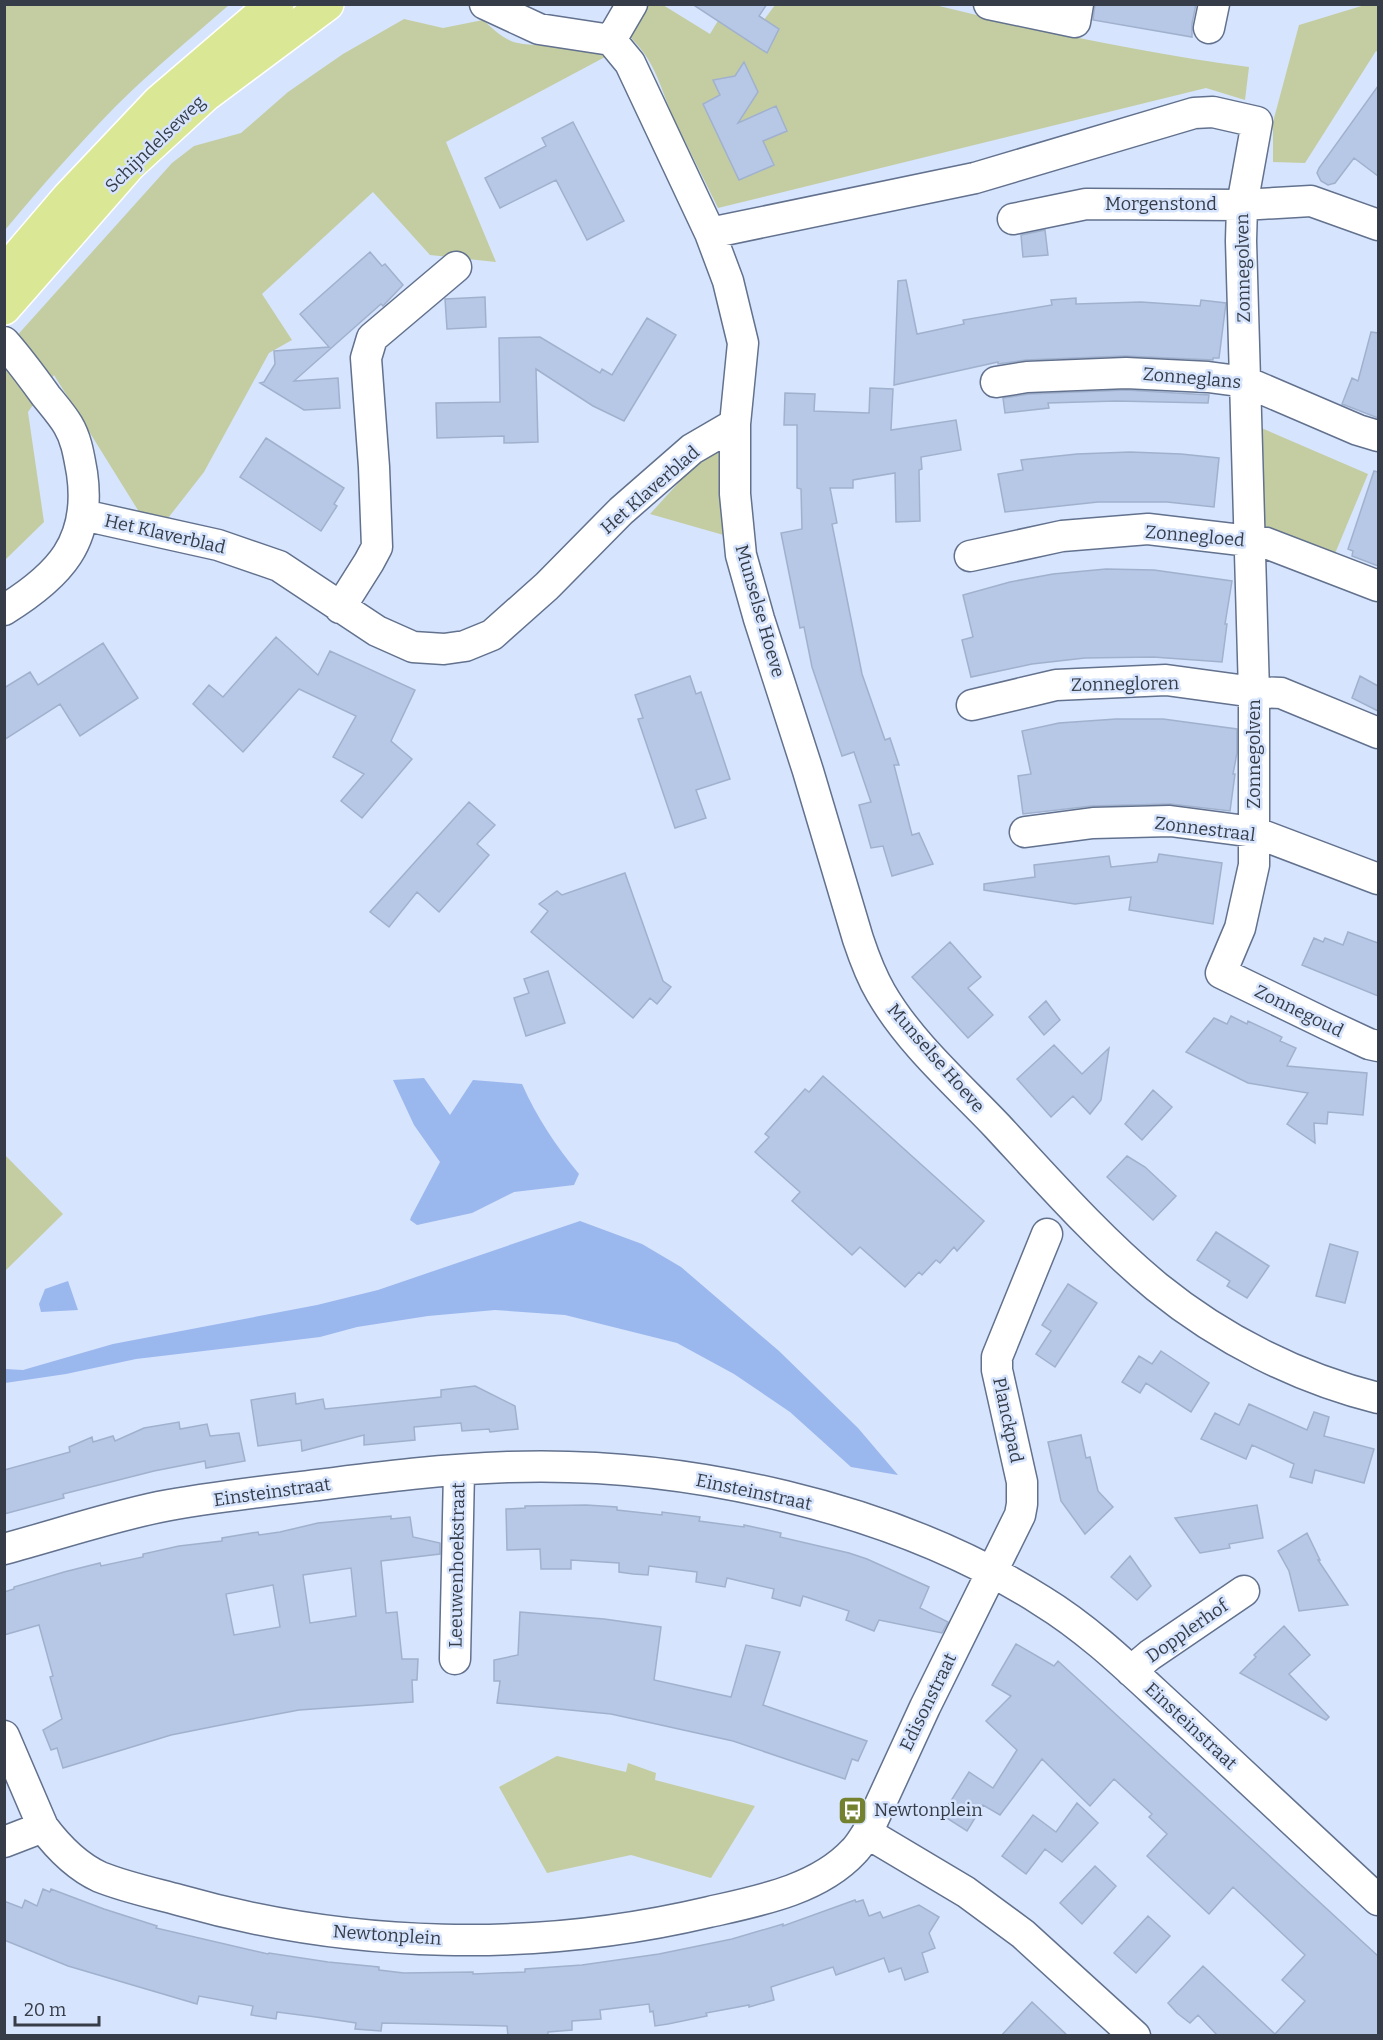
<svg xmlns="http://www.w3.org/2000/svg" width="1383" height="2040" font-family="Bitter,serif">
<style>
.green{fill:#c4cda2}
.water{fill:#9ab7ee}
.building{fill:#b7c7e6;stroke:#a0b1ce;stroke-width:1.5;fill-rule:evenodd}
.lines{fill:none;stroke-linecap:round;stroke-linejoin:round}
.minor-casing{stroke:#62718d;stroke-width:33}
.major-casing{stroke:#fff;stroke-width:36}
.minor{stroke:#fff;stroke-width:30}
.major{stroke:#dae794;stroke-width:33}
.labels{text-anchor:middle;stroke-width:5;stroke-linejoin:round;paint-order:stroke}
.street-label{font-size:18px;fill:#363d49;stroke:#d6e4fd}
.poi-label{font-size:18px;fill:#363d49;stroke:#d6e4fd;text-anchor:start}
</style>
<rect width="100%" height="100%" fill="#d6e4fd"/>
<path class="green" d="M 5,4 L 229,5 C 191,38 152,70 116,106 C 77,146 40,188 5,230 Z
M 931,4 C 1036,30 1142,53 1249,67 L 1245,100 L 1206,88 L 718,208 C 703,178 688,147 673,117 C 658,82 656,61 626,33 L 643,5 L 663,5 L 710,34 L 719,19 L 749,40 L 775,5 Z
M 1368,4 L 1378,5 L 1378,52 L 1376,51 L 1305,163 L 1273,162 L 1273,122 L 1299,25 Z
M 404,19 L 443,28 L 483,20 C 492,28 505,41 518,43 C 545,49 582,39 605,57 L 446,142 L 496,262 L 430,255 L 373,192 L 262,294 L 292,340 L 269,353 L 204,472 L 154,536 L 54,375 L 28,412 L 44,522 L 5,560 L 5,349 L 172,163 L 194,146 L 241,133 L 288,92 L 343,54 Z
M 1259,427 L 1368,474 L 1334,556 L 1260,527 Z
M 722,435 L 727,536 L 650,514 Z
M 5,1155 L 63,1214 L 5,1271 L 4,1271 Z
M 557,1756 L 626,1772 L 628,1763 L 656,1773 L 655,1780 L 755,1806 L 711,1878 L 631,1855 L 547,1873 L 499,1787 Z"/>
<path class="water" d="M 424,1078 L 450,1115 L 473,1080 L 522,1084 C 537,1118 556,1146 579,1174 L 574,1185 L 514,1192 L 472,1213 L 417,1225 L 410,1220 L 411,1217 L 440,1162 L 414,1125 L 393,1080 Z
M 580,1221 L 642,1244 L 681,1267 L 779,1351 L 858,1428 L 898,1475 L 851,1467 L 790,1412 L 734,1374 L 677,1343 L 565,1315 L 495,1310 L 428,1316 L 357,1327 L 320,1337 L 136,1359 L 66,1374 L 5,1383 L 5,1369 L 23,1370 L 113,1344 L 317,1305 L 378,1290 Z
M 68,1281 L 78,1310 L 41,1312 L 39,1304 L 45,1289 Z"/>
<path class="building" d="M 692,4 L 767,4 L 759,16 L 779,29 L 767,53 Z
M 1095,4 L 1196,4 L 1192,24 L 1192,37 L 1093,20 Z
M 744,62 L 758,92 L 738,123 L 776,106 L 787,131 L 763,141 L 774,165 L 739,180 L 703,104 L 720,95 L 713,80 L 735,76 Z
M 1378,86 L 1378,176 L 1354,158 L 1335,183 L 1328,185 L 1321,181 L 1317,173 L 1319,168 Z
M 573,122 L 624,221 L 587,240 L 556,180 L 500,208 L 485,178 L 546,146 L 542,138 Z
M 1045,230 L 1048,255 L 1023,257 L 1021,235 Z
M 370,252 L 382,266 L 385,264 L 403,285 L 383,306 L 381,304 L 294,381 L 338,378 L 340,408 L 304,410 L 260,383 L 264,382 L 275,364 L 274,351 L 329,347 L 300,314 Z
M 906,280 L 917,334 L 964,324 L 963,320 L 1052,305 L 1051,300 L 1076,298 L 1076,304 L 1141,302 L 1200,306 L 1201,300 L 1226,303 L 1219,358 L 1213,358 L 1213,360 L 1125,356 L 1026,360 L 998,364 L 998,362 L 894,385 L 898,281 Z
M 485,297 L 486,327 L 447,329 L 445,299 Z
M 647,318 L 676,335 L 624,421 L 593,406 L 536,369 L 538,442 L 504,443 L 504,436 L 437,438 L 436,403 L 500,402 L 499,338 L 540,337 L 600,373 L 602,369 L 612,375 Z
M 1371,332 L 1378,333 L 1378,418 L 1342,404 L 1352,378 L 1358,381 Z
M 870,388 L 893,389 L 891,430 L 956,420 L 961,450 L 921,457 L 922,469 L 919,470 L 920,521 L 896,522 L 895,473 L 853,480 L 853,488 L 830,488 L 837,523 L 832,524 L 862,674 L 885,740 L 890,738 L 899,765 L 894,765 L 912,835 L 919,833 L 933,864 L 892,876 L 883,846 L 871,848 L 859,805 L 871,802 L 854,752 L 842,756 L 812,667 L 804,627 L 800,628 L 781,533 L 802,529 L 801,489 L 797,488 L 797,425 L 784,425 L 785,393 L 815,394 L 814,411 L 869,413 Z
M 1126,390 L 1209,395 L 1208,403 L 1116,401 L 1048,403 L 1049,408 L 1005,413 L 1003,398 L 1029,394 Z
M 266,438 L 344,488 L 334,504 L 337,506 L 321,531 L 240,477 Z
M 1130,452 L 1181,454 L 1219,458 L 1214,507 L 1167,502 L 1098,502 L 1005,512 L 998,474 L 1023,470 L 1021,460 L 1077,454 Z
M 1374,471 L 1378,472 L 1378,566 L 1352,556 L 1353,551 L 1348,549 Z
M 1106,569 L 1154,570 L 1232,581 L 1225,624 L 1227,624 L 1222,662 L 1153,657 L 1085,658 L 1032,664 L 971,677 L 962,640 L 973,637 L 963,595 L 1010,582 L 1053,574 Z
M 276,637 L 318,675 L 330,651 L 415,690 L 391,741 L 412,759 L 362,818 L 341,801 L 364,774 L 333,757 L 356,716 L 299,689 L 243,752 L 193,704 L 209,685 L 223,697 Z
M 103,643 L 138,698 L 80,736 L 60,704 L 4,740 L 4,688 L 30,672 L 38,685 Z
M 690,676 L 696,694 L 701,692 L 730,779 L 696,790 L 706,818 L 675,828 L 638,719 L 643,718 L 635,695 Z
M 1360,676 L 1378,686 L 1378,711 L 1352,698 Z
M 1116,719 L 1163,719 L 1237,729 L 1237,753 L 1233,774 L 1235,774 L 1230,811 L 1170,804 L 1092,806 L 1023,814 L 1018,776 L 1031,774 L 1022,731 L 1059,723 Z
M 469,802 L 495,825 L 477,844 L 489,855 L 439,912 L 417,892 L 389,927 L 370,912 Z
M 1159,854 L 1222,863 L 1213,924 L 1129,910 L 1131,897 L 1075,904 L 984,890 L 984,884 L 1035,877 L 1034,865 L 1109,856 L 1111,867 L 1157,862 Z
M 625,873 L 663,981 L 671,987 L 657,1004 L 650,998 L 633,1018 L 531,932 L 548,911 L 539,904 L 557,891 L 562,895 Z
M 1348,932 L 1378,943 L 1378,996 L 1302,965 L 1314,938 L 1323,942 L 1325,938 L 1343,945 Z
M 950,942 L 981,977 L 968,988 L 993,1015 L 968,1038 L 912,977 Z
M 548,971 L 565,1023 L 526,1036 L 514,998 L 529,993 L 524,979 Z
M 1046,1001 L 1060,1020 L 1044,1035 L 1029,1017 Z
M 1231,1016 L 1247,1024 L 1248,1021 L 1282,1037 L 1280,1041 L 1296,1048 L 1287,1066 L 1367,1073 L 1363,1115 L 1328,1112 L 1327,1124 L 1314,1123 L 1315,1143 L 1287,1124 L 1308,1093 L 1248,1083 L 1186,1052 L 1214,1018 L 1227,1024 Z
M 1054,1045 L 1082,1074 L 1109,1048 L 1101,1100 L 1090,1114 L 1073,1096 L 1051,1117 L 1017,1079 Z
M 823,1076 L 984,1221 L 957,1251 L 954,1247 L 940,1263 L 936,1260 L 922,1275 L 919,1272 L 905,1287 L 860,1247 L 852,1255 L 792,1201 L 800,1192 L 755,1152 L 769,1137 L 765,1134 L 805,1089 L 809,1092 Z
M 1153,1090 L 1172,1107 L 1142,1140 L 1125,1124 Z
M 1127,1156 L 1145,1167 L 1176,1196 L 1153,1220 L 1107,1177 Z
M 1216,1232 L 1269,1266 L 1247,1298 L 1227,1286 L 1230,1281 L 1197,1260 Z
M 1330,1244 L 1358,1252 L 1345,1303 L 1316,1296 Z
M 1068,1284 L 1097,1303 L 1055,1367 L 1036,1354 L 1051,1331 L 1042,1325 Z
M 1161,1351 L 1209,1383 L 1191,1412 L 1146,1383 L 1140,1393 L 1122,1382 L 1139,1356 L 1152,1364 Z
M 475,1386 L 515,1406 L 518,1429 L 490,1432 L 489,1429 L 462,1431 L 461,1423 L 414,1427 L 415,1440 L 364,1445 L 364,1435 L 302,1451 L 301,1440 L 258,1446 L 251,1400 L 295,1393 L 296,1404 L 323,1399 L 325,1409 L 441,1397 L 441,1390 Z
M 1249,1404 L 1307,1430 L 1314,1412 L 1329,1417 L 1324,1436 L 1374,1449 L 1364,1483 L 1315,1470 L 1312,1483 L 1290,1477 L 1294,1464 L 1252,1445 L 1246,1459 L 1201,1439 L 1215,1413 L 1239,1425 Z
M 179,1422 L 180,1429 L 207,1424 L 210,1436 L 239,1433 L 245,1461 L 206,1468 L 205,1461 L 154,1471 L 63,1494 L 64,1498 L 4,1514 L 4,1470 L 70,1452 L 69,1447 L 92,1437 L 93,1442 L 113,1436 L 115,1441 L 144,1428 Z
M 1081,1435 L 1086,1458 L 1090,1457 L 1098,1491 L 1113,1507 L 1085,1534 L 1061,1501 L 1048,1442 Z
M 586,1505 L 617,1507 L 617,1510 L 662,1515 L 662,1512 L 685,1515 L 700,1517 L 699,1521 L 744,1527 L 744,1525 L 781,1533 L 780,1537 L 849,1553 L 867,1559 L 929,1587 L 920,1608 L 948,1622 L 942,1633 L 879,1620 L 874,1631 L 846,1620 L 849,1611 L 803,1596 L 800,1606 L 772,1598 L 774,1589 L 727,1578 L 725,1587 L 696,1582 L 697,1572 L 649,1566 L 648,1575 L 633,1574 L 619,1572 L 619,1563 L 571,1560 L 571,1569 L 541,1569 L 540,1549 L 507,1550 L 506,1509 L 525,1508 L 525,1506 Z
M 1257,1505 L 1263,1538 L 1229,1544 L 1230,1548 L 1200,1553 L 1175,1518 Z
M 391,1516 L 391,1519 L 410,1517 L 413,1537 L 440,1543 L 440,1554 L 381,1561 L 386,1613 L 397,1612 L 402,1659 L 418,1659 L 417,1680 L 412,1680 L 413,1702 L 299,1710 L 236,1722 L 171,1735 L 63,1768 L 57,1748 L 51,1750 L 43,1730 L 62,1719 L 50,1677 L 53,1676 L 39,1625 L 4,1635 L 4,1592 L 14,1589 L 14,1587 L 64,1572 L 100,1563 L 101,1566 L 143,1557 L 143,1554 L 179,1546 L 222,1541 L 222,1538 L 258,1532 L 259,1535 L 280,1532 L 318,1523 ZM 351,1568 L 356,1616 L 310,1623 L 303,1575 ZM 273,1585 L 280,1627 L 234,1635 L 226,1594 Z
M 1307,1533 L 1320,1560 L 1318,1560 L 1348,1605 L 1299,1611 L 1289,1571 L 1278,1551 Z
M 1130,1556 L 1151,1586 L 1137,1600 L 1111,1577 Z
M 520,1612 L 604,1619 L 661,1627 L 654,1680 L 731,1697 L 746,1645 L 780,1652 L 763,1705 L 867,1741 L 858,1761 L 852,1759 L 845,1779 L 733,1741 L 611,1714 L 497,1703 L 500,1681 L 494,1681 L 494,1660 L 518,1655 Z
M 1284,1626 L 1310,1655 L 1289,1674 L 1329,1717 L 1326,1720 L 1240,1673 L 1256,1657 L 1254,1655 Z
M 1016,1644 L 1054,1666 L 1058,1661 L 1378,1956 L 1378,2036 L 1218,2036 L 1198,2015 L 1190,2023 L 1177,2013 L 1168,2003 L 1203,1966 L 1275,2034 L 1305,2001 L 1282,1980 L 1305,1955 L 1233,1887 L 1209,1914 L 1147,1856 L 1167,1834 L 1149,1817 L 1152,1814 L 1114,1779 L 1090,1806 L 1042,1759 L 1000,1815 L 983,1805 L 967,1831 L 942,1815 L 969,1772 L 993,1788 L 1017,1750 L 986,1721 L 1011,1696 L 992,1685 Z
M 1077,1803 L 1098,1823 L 1062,1862 L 1045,1849 L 1026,1874 L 1002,1856 L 1033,1815 L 1056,1832 Z
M 1095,1866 L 1116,1886 L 1082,1924 L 1060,1903 Z
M 43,1889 L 50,1892 L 51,1889 L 104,1909 L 157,1926 L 156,1928 L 268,1954 L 269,1953 L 328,1962 L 379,1967 L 379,1970 L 404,1973 L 473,1972 L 473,1974 L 525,1972 L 525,1969 L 582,1965 L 659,1954 L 732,1939 L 783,1924 L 783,1926 L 855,1900 L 856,1902 L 863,1900 L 869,1916 L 880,1912 L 883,1918 L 919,1905 L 939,1917 L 929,1933 L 935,1948 L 922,1953 L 928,1972 L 905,1980 L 901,1968 L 889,1972 L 884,1958 L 836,1975 L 833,1967 L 771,1987 L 774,2000 L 749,2007 L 749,2005 L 706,2013 L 707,2016 L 668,2024 L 655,2026 L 653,2011 L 650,2012 L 649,2004 L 600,2010 L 601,2019 L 572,2021 L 572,2030 L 548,2032 L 548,2036 L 508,2036 L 507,2026 L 382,2023 L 381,2031 L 355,2029 L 356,2023 L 316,2017 L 277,2012 L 276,2019 L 251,2015 L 253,2006 L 199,1996 L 197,2004 L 68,1966 L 4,1940 L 4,1901 L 22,1908 L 25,1900 L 37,1906 Z
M 1148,1916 L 1170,1936 L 1136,1973 L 1114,1953 Z
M 1032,2002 L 1068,2036 L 1001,2036 Z"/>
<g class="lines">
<defs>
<path id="minor" d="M 485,4 L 539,29 L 611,40 L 630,63 L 710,233 L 728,281 L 743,343 L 735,424 L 735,494 L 741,555 L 759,619 L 808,771 L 858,939 C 864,957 871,976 881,993 C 910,1043 957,1084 997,1126 C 1048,1181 1099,1239 1157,1287 C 1221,1339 1298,1378 1378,1398
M 989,4 L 1075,22 L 1078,4
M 1209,28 L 1214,4
M 611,40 L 632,4
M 1013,219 L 1086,204 L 1242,205 L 1311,201 L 1378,225
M 710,233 L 975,178 L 1194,113 L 1213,112 L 1257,122 L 1242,205 L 1241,241 L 1254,692 L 1254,865 L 1240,928 L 1221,973 L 1326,1024 L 1369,1044 L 1378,1046
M 4,342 C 19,359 33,378 46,396 C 54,406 62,415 68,425 C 77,440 79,457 82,473 C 92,542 59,576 4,610
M 996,382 L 1027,377 L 1126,373 L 1208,377 L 1246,382 L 1358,430 L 1378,436
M 83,515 L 218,545 L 279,566 L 377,631 L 413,647 L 444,649 L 465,646 L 492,635 L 547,586 L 621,511 L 692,449 L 735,424
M 970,556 L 1062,536 L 1148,529 L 1266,543 L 1378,586
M 340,608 L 369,562 L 377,547 L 374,467 L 366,358 L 372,338 L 456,267
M 972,705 L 1056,685 L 1166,680 L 1254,692 L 1281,693 L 1378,733
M 1025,832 L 1093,823 L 1170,821 L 1254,832 L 1378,879
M 4,1549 C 56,1535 107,1518 159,1507 C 211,1497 266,1491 318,1485 C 381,1477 445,1469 508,1467 C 683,1461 893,1506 1042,1601 C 1096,1634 1141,1681 1188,1723 C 1252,1782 1315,1841 1378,1900
M 455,1659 L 459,1471
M 1131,1671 L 1150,1655 L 1244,1591
M 4,1736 L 43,1827
M 867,1833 L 925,1707 L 1020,1515 L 1022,1504 L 1022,1482 L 997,1370 L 997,1357 L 1047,1234
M 4,1842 L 43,1827 C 58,1847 76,1866 100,1877 C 125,1887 153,1893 179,1900 C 351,1949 535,1953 709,1912 C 758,1901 818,1890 854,1851 C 859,1846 863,1839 867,1833 L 966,1892 L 1023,1934 L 1135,2036"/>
<path id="major" d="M 4,273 L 69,197 L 159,102 L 256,19 L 277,4
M 4,308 L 130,164 L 205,95 L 327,4"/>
</defs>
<use href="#minor" class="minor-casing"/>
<use href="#major" class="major-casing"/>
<use href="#minor" class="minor"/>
<use href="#major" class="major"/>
</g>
<defs>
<symbol id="bus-square" viewBox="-11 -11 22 22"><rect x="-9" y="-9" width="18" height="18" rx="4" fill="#748230" stroke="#d6e4fd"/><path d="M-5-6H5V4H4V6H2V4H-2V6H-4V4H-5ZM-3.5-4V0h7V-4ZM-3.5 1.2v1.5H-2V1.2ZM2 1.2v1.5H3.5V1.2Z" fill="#fff"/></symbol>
</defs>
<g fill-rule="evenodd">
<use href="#bus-square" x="836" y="1794" width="33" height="33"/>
</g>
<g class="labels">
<g class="street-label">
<text transform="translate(155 144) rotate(-44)" y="6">Schijndelseweg</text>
<text x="1161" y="210">Morgenstond</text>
<text transform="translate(1243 268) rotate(-91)" y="6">Zonnegolven</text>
<text transform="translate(1192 378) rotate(5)" y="6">Zonneglans</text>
<text transform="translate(650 490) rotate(-41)" y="6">Het Klaverblad</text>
<text transform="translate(165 534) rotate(13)" y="6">Het Klaverblad</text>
<text transform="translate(1195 536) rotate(5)" y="6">Zonnegloed</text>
<text transform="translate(760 611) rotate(74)" y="6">Munselse Hoeve</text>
<text transform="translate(1125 684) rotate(-1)" y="6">Zonnegloren</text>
<text transform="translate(1254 754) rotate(-90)" y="6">Zonnegolven</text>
<text transform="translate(1205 829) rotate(7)" y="6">Zonnestraal</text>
<text transform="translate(1299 1011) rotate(26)" y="6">Zonnegoud</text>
<text transform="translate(936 1058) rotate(49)" y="6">Munselse Hoeve</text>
<text transform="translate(1008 1420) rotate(78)" y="6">Planckpad</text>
<text transform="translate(272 1492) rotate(-8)" y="6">Einsteinstraat</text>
<text transform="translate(754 1492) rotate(12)" y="6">Einsteinstraat</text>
<text transform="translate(457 1565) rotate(-89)" y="6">Leeuwenhoekstraat</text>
<text transform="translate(1187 1631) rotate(-35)" y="6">Dopplerhof</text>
<text transform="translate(928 1702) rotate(-64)" y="6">Edisonstraat</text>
<text transform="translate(1191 1726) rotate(43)" y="6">Einsteinstraat</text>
<text transform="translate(387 1935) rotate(4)" y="6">Newtonplein</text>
</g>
<g class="poi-label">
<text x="874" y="1816">Newtonplein</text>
</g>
</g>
<rect width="1383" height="2040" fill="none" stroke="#363d49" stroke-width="12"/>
<path d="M15 2016v9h84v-9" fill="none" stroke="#363d49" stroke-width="3"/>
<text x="24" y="2016" font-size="18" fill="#363d49" stroke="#d6e4fd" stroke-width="4.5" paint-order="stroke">20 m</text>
</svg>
